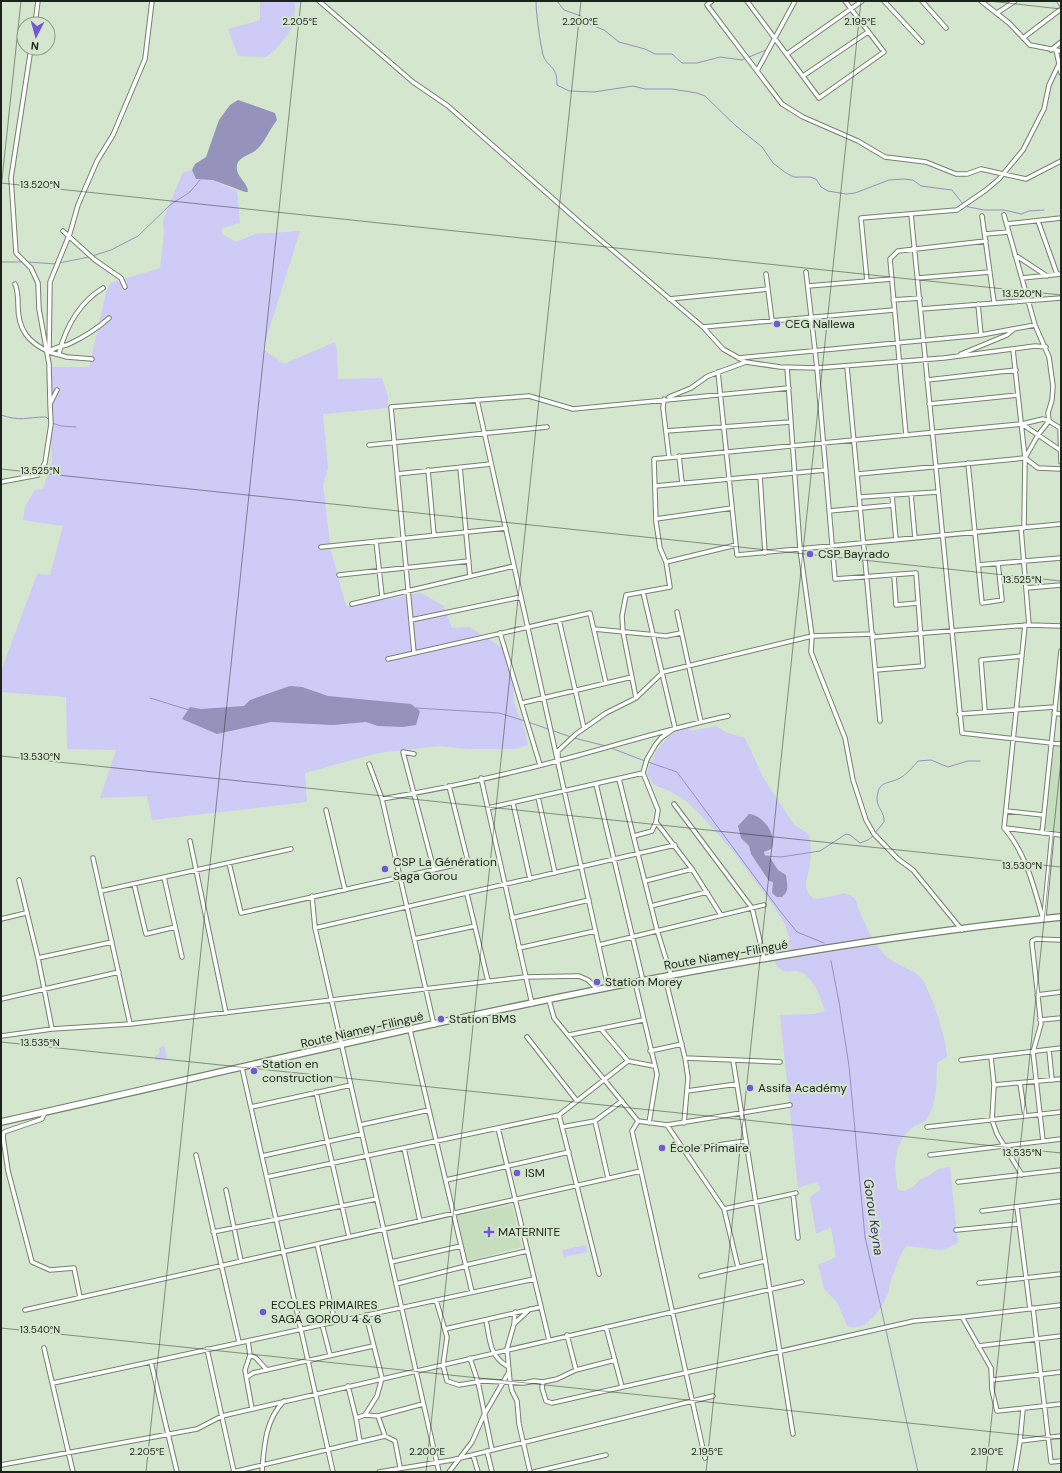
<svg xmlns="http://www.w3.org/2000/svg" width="1062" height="1473" font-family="'DM Sans',sans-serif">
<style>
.built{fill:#c6ddbe}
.green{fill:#cecbf6;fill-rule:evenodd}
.water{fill:#9592bc}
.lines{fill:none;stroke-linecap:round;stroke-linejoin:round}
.stream{stroke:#9592bc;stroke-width:1}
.minor-casing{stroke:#72826c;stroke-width:5.5}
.primary-casing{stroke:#72826c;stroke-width:8}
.minor{stroke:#fff;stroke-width:3.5}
.primary{stroke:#fff;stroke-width:5.5}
.ticks{fill:none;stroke:#1c231a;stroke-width:1;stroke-opacity:0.45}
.poi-dot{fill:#7259d3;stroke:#d4e6ce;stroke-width:1.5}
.labels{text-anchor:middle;stroke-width:4;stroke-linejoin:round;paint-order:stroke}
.poi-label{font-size:12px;fill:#1c231a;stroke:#d4e6ce;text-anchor:start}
.street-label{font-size:12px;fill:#1c231a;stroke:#d4e6ce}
.water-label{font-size:13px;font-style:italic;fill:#372e64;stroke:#d4e6ce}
.ticks-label{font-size:10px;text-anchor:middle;fill:#1c231a;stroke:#d4e6ce;stroke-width:4;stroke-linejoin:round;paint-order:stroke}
</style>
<rect width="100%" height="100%" fill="#d4e6ce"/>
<path class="built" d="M 1054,746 L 1061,747 L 1061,832 L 1044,830 Z
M 512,1205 L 521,1247 L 467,1261 L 457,1216 Z"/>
<path class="green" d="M 260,1 L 311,2 L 295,3 L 294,23 L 286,37 L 275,50 L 266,57 L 238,56 L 228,29 L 260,20 Z
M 192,170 L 196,179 L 213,180 L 237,191 L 240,223 L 222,228 L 222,234 L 236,242 L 255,234 L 300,231 L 263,349 L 284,364 L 335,342 L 337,352 L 338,379 L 382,378 L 388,396 L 388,408 L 323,414 L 328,468 L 323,485 L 331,551 L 346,606 L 421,593 L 444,606 L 452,628 L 469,627 L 503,648 L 513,682 L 514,702 L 518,714 L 523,723 L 528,745 L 514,749 L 468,749 L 439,746 L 378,753 L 305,773 L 307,802 L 152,820 L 147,796 L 100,798 L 116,750 L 67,749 L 66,697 L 1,692 L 1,671 L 37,574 L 50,575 L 63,526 L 23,520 L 25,506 L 35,490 L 43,489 L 52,461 L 49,399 L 50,367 L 89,367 L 106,293 L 110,283 L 160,268 L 164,233 L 163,220 L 183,172 Z
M 687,724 L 691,731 L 716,726 L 725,732 L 745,738 L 763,777 L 794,825 L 809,834 C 811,843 811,854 810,863 C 809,879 799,886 814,899 L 830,897 L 844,893 L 855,898 C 860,915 872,942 885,955 C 894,965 912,968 921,978 C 931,990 947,1042 947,1057 L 937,1063 C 936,1081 938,1104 926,1120 C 923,1124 916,1124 913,1127 C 893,1143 893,1167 898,1190 L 904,1191 L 913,1187 L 919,1180 L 930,1175 L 938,1169 L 950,1167 L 958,1243 L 942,1250 L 906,1246 C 899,1256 895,1269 891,1280 C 889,1286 889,1293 886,1298 C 879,1312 864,1333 847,1326 L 837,1302 L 824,1289 L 818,1265 L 836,1257 L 831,1227 L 816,1234 L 810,1197 L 821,1189 L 816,1182 L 798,1188 L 780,1015 L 814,1014 L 825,1011 C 820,997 814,976 798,971 C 794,970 789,972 785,971 C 776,969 774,960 771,952 L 790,940 L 785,924 L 773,905 L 733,851 L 701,815 L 686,801 L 670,791 L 654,785 L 647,774 C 652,752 667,735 687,724 ZM 772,839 L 771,849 L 764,852 L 765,856 L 769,856 L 778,870 L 786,875 L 787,880 L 772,888 L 773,882 L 769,881 L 751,854 L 749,846 Z
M 164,1046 L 167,1058 L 156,1061 L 155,1056 L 160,1053 L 159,1048 Z
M 586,1245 L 587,1252 L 564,1257 L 562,1250 Z"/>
<path class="water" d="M 238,100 L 275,113 L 277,120 C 269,130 265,143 255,151 C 247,156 235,158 237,170 C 238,178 248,183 248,192 L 245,192 L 213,180 L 196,179 L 192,170 L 195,164 L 206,157 L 219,120 L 230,105 Z
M 290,686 L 302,687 L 328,696 L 411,704 L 420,711 L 416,725 L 403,727 L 378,726 L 366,722 L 333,725 L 271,722 L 217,734 L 182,719 L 190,707 L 201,709 L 244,706 L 250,700 Z
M 749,814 C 763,815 778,835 771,849 L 764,852 L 765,856 L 769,856 L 778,870 L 786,875 C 787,885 790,890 782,897 L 777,897 L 772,893 L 773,882 L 769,881 L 751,854 L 749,846 L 741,838 L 738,826 Z"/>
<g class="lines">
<path class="stream" d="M 536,1 C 536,14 540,42 543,55 C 548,69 557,64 557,85 L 569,91 L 594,92 L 633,86 L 645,89 L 672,89 L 697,93 L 705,96 L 736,126 L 762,147 L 773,163 L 786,173 L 794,177 L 810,177 L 816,179 L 821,187 L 828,191 L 846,194 L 855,193 L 889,180 L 904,179 L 913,180 L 921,186 L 952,190 L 963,204
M 541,1 L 547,1
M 557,1 L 564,10 L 581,16 L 589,24 L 604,30 L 619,42 L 645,49 L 655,54 L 672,54 L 682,63 L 697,63 L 720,57 L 742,60 L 746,58
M 749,57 L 766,50
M 964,206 L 984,210 L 1004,210 L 1021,214 L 1029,211 L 1044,210
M 92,256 L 111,250 L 138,236 L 170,205 L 190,192 L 200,180
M 1,262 L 22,262
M 28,262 L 56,264
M 59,263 L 89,257
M 1,415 C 21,422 26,417 46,417 L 50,421
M 52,423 L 61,426 L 76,427
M 150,698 L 189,710
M 416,708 L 499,713 L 525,721
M 528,722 L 548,729
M 551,730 L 571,737
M 574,738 L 606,746
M 611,748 L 645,761
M 648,762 L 677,772 L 780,911 L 797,932 L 824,943
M 875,833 L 884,822 C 885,812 877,808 877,799 C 878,780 887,785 900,778 C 906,775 913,767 918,761 L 931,760 L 948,767 L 968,761 L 980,761
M 765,856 L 781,857 L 820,851 L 846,834 L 850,835 L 860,843 L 868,840 L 873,836
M 831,961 L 839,1002 L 849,1066 L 865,1237 L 918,1472"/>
<defs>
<path id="minor" d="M 319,1 L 413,82 L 448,106 L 584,226 L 703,327 L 723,349 L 746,362 L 780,367 L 817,368 L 944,358 L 1035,346 L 1046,347
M 712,1 L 707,5 L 782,104 L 803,117 L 858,141 L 885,157 L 926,162 L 956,174 L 967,174 L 981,169 L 1026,179 L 1061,161
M 747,1 L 819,98 L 884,52 L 845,1
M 884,1 L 922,42
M 922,1 L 946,28
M 981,1 L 1009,23 L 1030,45 L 1061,51
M 1059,1 L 1061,4
M 997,13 L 1015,1
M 35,24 L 38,1
M 1023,38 L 1061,9
M 31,48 L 11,178 L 16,253 L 31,268 L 38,283 L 39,309 L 49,364 L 50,404
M 1051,50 L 1061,42
M 1056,50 L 1061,73
M 787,54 L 862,1
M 757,71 L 795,1
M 803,76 L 868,32
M 911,214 L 962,733 L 1061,744
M 1004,215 L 1035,325 L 1049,357 L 1053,386 L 1052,400 L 1048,413 L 1049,421 L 1060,428 L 1061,462
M 982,216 L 994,302
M 1038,221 L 1057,274
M 1007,224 L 1061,218
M 63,231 L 95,260 L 121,278 L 125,287
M 985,234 L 1009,232
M 1015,255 L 1047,276
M 806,272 L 817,368 L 835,579 L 916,573 L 923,666 L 876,670
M 766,274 L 772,321
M 918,278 L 990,272
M 1022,278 L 1061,274
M 867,281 L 861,218 L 957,210 L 986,190 L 999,179 L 1023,150 L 1044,109 L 1049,85 L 1059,64
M 15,284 C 18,291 18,297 18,305 C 18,330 28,342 49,352 L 50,282 L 70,233 L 78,205 L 97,161 L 113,135 L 145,59 L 152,1
M 808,286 L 892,279
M 669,299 L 768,289
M 893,300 L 920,298
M 978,304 L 981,335
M 921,309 L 1061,298
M 703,327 L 894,310
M 1013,350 L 1025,458 L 1024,528
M 49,352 C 55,346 62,347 69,344 C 84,337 97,329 109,318
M 49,352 L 67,357 L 92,359
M 59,353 C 66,327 80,302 103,288
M 961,354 L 1007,335 L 1013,330
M 738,358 L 981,335 L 1035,325
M 787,367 L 800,549 L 812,636 L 811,652 L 845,738 L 853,780 L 866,820 L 874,834 L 898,859 L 913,870 L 962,930
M 847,367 L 880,721
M 718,372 L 737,555 L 1061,524
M 927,380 L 1016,370
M 669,397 L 691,388 L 708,376 L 746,362
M 664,399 L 663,408 L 669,457
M 477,400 L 608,987
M 929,404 L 1018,395
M 1022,424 L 1060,450
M 666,431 L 791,422
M 906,435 L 890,259 L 898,251 L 986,241
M 369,445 L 547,427
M 679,456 L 682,483
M 968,463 L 982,603 L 1002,600 L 998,563
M 460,467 L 470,576
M 428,470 L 434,535
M 397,474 L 491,464
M 858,474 L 1025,458 L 1038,468 L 1061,469
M 760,476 L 765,553
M 1,482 L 38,475 L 45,463 L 51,424 L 50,404 L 57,390
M 655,486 L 826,470
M 911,494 L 915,538
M 892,495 L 896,540
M 860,497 L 938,492
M 829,511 L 893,505
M 656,519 L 732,508
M 1021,528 L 1029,625
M 376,541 L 382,596
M 321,547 L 506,528
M 666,562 L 736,545
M 978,565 L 1061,558
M 339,575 L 469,561
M 894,575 L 896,605 L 918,603
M 1026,588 L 1061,585
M 643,592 L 675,728 L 661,738 L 656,744 L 647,759 L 643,773 L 658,810 L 656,822 L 692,869 L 721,915
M 352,604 L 514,566
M 677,612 L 701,722
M 411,620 L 521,597
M 559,620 L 584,728
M 1025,625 L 1004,828 C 1026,853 1034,887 1043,919
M 594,629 L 666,636 L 681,633
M 500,633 L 540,765
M 873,637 L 1029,625 L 1061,626
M 414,653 L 391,407 L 529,396 L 573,409 L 789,388
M 388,659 L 590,613 L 606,683
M 636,698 L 623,632 L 622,616 L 626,595 L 670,587 L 666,562 L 660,548 L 656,522 L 654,459 L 1022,424 L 1043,419 L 1049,421 L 1038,435 L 1025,458
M 522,703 L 632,677
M 985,712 L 981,660 L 1022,656
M 1054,713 L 1061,714
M 959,714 L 1055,707
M 414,754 L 403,752 L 434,870
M 558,758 L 558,751 L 576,734 L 606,713 L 636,698 L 663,672 L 812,636 L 873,634
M 369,764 L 382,799 L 434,1025
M 481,778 L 532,1004
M 619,779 L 657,930 L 671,975
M 596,784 L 643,981
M 538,797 L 555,873
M 382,799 C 441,789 500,776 557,761 C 614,746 670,728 728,716
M 513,803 L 530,879
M 674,804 L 752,908 L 764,958
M 488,808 L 643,773
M 326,810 L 345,890
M 1006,811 L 1043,815
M 1005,828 L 1061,835
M 1042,833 L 1061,651
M 634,836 L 652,831 L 656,822
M 190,841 L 226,1013
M 93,858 L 130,1024
M 229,863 L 241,913 L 468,862 L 449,786
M 164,877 L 182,957
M 19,880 L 38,958 L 52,1029
M 645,881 L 692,869
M 134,884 L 146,934 L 175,927
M 101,891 L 291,849
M 467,894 L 488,981
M 312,896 L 315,928 L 439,1472
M 651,906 L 707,892
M 1044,916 L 1052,834
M 512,918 L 589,900
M 1,919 L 26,913
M 315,928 L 675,845
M 414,939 L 475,926
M 599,945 L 764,905
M 519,948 L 595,931
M 38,958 L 112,942
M 665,977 L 685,1058 L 688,1078 L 684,1123
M 635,982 L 657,1074 L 649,1123
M 1037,995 L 1061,992
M 1,999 L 119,972
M 549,1000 L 554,1018 L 638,1121 L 667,1125 L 724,1209 L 738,1267
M 1040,1020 L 1061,1018
M 601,1029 L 628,1061 L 654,1066
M 410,1030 L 472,1292
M 569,1035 L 643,1020
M 1,1036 L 52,1029 L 130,1024 L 525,977 L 579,976 L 588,980 L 597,989
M 527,1037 L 577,1101
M 1049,1050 L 1052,1080
M 650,1051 L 682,1044
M 991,1057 L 994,1085 L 992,1120 L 997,1134 L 1022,1175
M 685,1058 L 780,1062
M 733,1060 L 793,1434
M 961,1060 L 1061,1048
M 242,1068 L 333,1472
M 1020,1083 L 1025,1116
M 994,1085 L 1061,1079
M 687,1091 L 737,1084
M 316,1092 L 349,1237
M 251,1107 L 351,1085
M 45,1112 L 42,1119 L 4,1132 L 3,1137 L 8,1171 L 32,1262 L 50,1270 L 74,1268 L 80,1297
M 559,1115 L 599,1274
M 595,1121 L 608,1178
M 638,1121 L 632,1131 L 705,1458
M 360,1125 L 429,1110
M 667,1125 L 790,1105
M 562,1127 L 595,1121 L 622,1101
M 927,1127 L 1061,1112
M 498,1128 L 549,1340
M 1043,1141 L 1033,1052 L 1041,1024 L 1032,944 L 1032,941 L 1036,939 L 1061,940
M 404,1148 L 420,1221
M 683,1150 L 746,1141
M 196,1155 L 239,1342
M 930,1155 L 1061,1139
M 262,1156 L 362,1134
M 267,1177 L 559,1115 L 628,1061
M 446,1180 L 569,1152
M 958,1182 L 1061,1170
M 226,1190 L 241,1261
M 793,1194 L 798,1238
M 1017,1207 L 1030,1309
M 724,1209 L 796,1193
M 982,1211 L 1061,1201
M 956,1230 L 1019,1224
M 213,1232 L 376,1199
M 317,1244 L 335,1322
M 391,1262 L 461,1246
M 466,1265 L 527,1251
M 701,1276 L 765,1261
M 979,1283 L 1061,1274
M 396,1284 L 466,1266
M 436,1300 L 447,1337 L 443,1365 L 447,1381 L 459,1385 L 483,1381 L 524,1383 L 534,1381 L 543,1382 L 557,1379 L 576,1370 L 615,1360
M 1033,1308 L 1051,1462 L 1061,1461
M 530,1309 L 514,1324 L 507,1349 L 510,1382 L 512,1391 L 517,1401 L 519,1424 L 530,1472
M 25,1310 L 641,1171
M 366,1315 L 382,1378 L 377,1396 L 365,1415 L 378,1416 L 385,1436 L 395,1441 L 400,1467
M 962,1317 L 991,1368 L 992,1390 L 997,1411 L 1061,1404
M 486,1320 C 490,1340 489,1355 507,1366
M 322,1324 L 330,1355
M 514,1324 L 515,1312
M 606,1327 L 622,1387
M 445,1329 L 541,1307
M 567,1335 L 576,1370
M 248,1341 L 250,1355 L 245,1370 L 252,1409
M 978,1346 L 1061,1336
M 44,1348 L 73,1472
M 207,1349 L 234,1472
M 250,1355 L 256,1358 L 267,1370
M 470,1358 L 478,1382 L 492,1450
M 151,1362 L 177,1472
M 247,1377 L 253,1373 L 373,1346
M 992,1380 L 1061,1372
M 543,1382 L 542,1388 L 546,1401 L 552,1403 L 914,1321 L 962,1317 L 1061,1305
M 53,1383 L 534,1279
M 348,1386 L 356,1418
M 378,1416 L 423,1404
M 1020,1441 L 1061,1436
M 360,1442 L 356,1418 L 365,1415
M 487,1451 L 492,1472
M 473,1455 L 478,1472
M 1,1465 L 197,1429 L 222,1416 L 802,1282
M 233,1472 L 385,1436
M 262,1472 C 264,1447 265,1420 284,1401
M 379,1472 L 452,1460 L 713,1396
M 449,1472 L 472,1442 L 484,1415 L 509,1372
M 534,1472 L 606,1455
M 1015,1472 L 1020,1441 L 1023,1409"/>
<path id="primary" d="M 1,1122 C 352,1043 702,954 1061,917"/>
</defs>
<use href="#minor" class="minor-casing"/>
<use href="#primary" class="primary-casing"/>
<use href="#minor" class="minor"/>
<use href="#primary" class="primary"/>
</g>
<path class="ticks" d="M 989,1 L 1061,9M 1,183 L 1061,295M 1,189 L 21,1M 1,469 L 1061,581M 1,756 L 1061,867M 1,1042 L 1061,1153M 1,1328 L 1061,1439M 146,1472 L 301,1M 426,1472 L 581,1M 706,1472 L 861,1M 986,1472 L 1061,760"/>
<g class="poi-dot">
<circle cx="777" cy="324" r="4"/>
<circle cx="810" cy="554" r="4"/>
<circle cx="385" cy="869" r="4"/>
<circle cx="597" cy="982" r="4"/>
<circle cx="441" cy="1019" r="4"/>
<circle cx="254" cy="1071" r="4"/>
<circle cx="750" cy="1088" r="4"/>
<circle cx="662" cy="1148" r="4"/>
<circle cx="517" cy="1173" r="4"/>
<path d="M487 1226h4v4h4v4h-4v4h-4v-4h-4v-4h4z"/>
<circle cx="263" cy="1312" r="4"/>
</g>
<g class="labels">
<g class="poi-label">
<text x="785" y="328">CEG Nallewa</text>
<text x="818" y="558">CSP Bayrado</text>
<text x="393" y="866">CSP La Génération<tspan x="393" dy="14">Saga Gorou</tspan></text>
<text x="605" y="986">Station Morey</text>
<text x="449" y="1023">Station BMS</text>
<text x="262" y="1068">Station en<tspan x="262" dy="14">construction</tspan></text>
<text x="758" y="1092">Assifa Académy</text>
<text x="670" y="1152">École Primaire</text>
<text x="525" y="1177">ISM</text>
<text x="498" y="1236">MATERNITE</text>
<text x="271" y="1309">ECOLES PRIMAIRES<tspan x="271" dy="14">SAGA GOROU 4 &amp; 6</tspan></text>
</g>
<g class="street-label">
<text transform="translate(726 955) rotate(-10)" y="4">Route Niamey-Filingué</text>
<text transform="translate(362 1030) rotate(-13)" y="4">Route Niamey-Filingué</text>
</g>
<g class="water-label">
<text transform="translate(874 1217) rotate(82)" y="5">Gorou Keyna</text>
</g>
</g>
<g class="ticks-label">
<text x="300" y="25">2.205°E</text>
<text x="580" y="25">2.200°E</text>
<text x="860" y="25">2.195°E</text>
<text x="40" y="188">13.520°N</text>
<text x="1022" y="297">13.520°N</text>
<text x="40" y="474">13.525°N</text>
<text x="1022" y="583">13.525°N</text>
<text x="40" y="760">13.530°N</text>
<text x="1022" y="869">13.530°N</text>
<text x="40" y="1046">13.535°N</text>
<text x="1022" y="1156">13.535°N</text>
<text x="40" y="1333">13.540°N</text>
<text x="147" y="1455">2.205°E</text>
<text x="427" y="1455">2.200°E</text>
<text x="707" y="1455">2.195°E</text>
<text x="987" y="1455">2.190°E</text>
</g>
<rect width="1062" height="1473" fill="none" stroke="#1c231a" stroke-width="4"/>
<g transform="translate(36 36) rotate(186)"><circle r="19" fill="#d4e6ce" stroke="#8a9886"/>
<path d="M0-3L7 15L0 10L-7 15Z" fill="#7259d3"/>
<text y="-6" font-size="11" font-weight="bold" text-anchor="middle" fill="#1c231a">N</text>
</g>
</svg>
